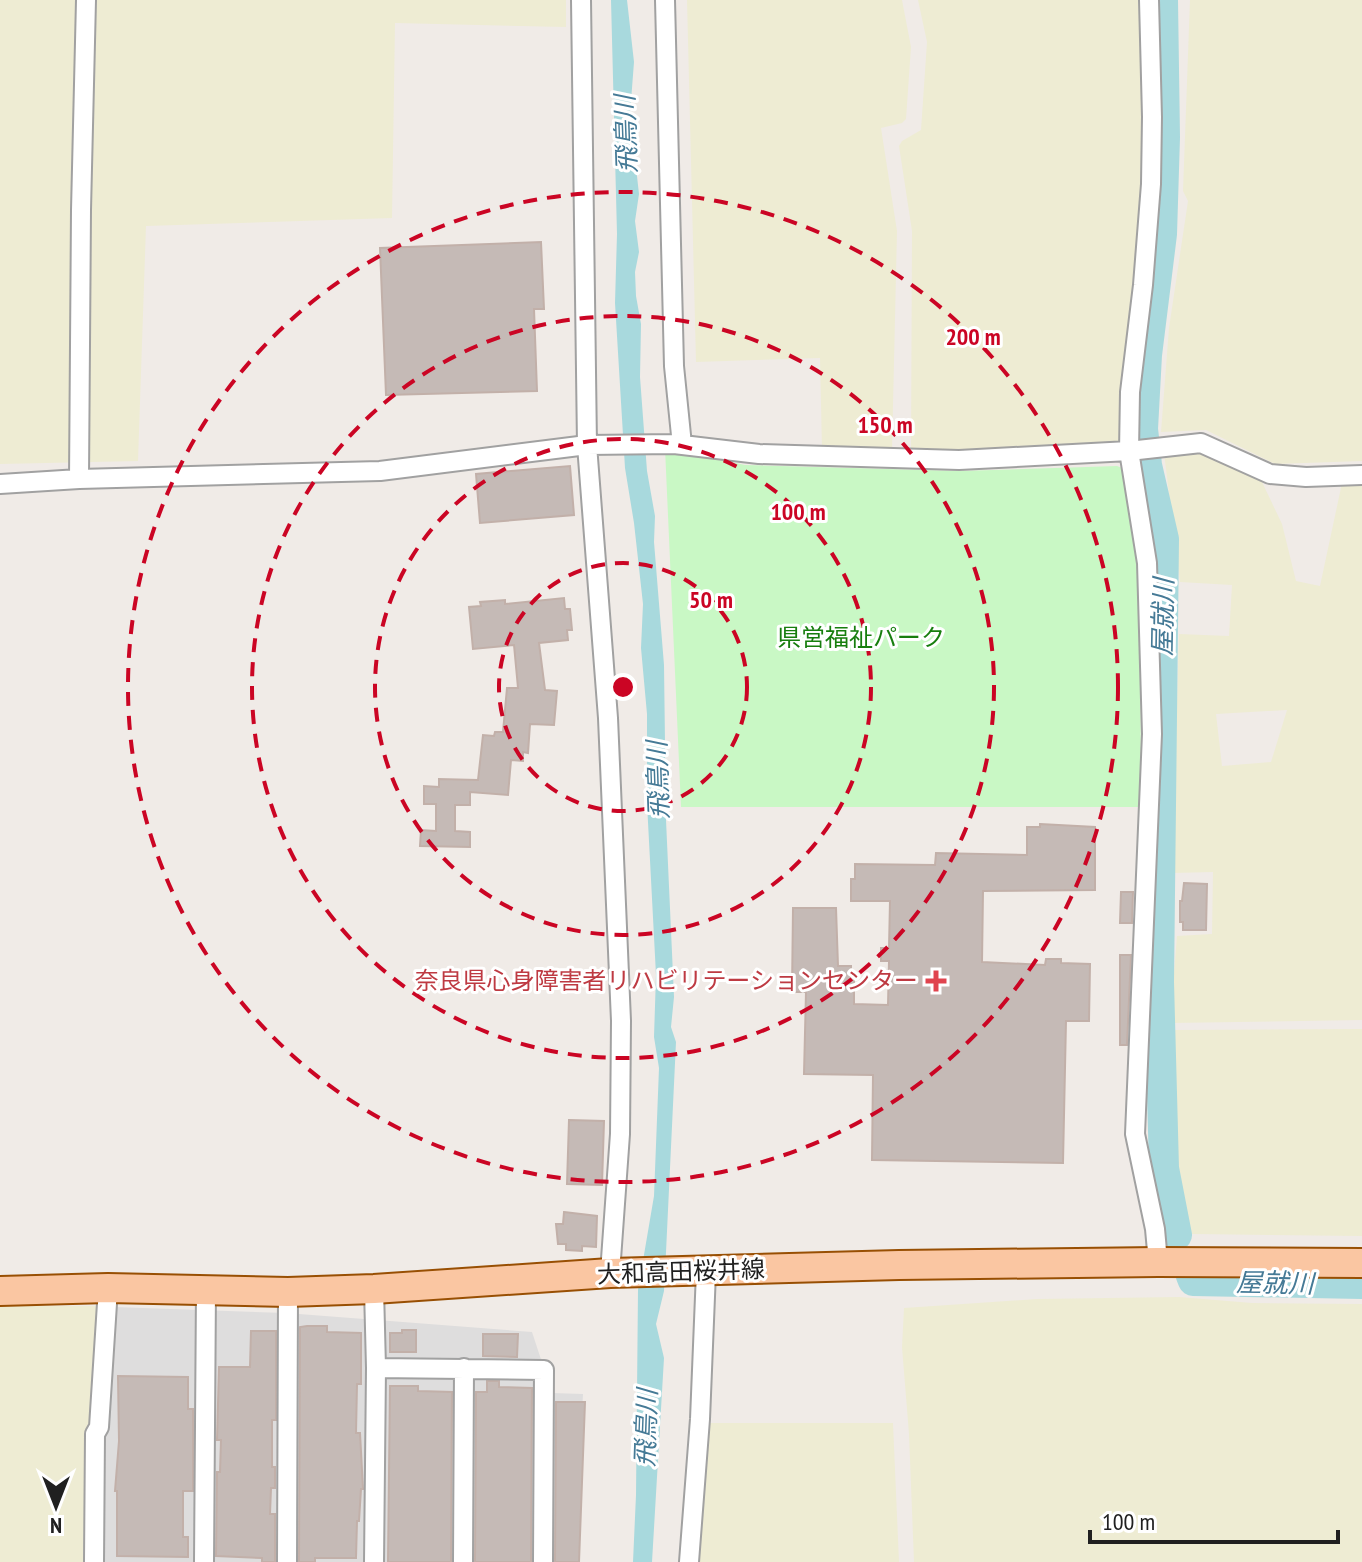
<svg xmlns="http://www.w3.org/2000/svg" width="1362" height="1562" font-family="'PT Sans Narrow','Noto Sans JP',sans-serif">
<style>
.residential{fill:#dedddd}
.farmland{fill:#eeecd3;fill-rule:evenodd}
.park{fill:#c9f8c5}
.water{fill:#a8d9dd}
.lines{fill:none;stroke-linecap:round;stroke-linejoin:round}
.river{stroke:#a8d9dd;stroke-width:30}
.building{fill:#c5bab6;stroke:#c2b0a9;stroke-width:2}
.minor-casing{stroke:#a1a1a1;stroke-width:22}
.primary-casing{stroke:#984f03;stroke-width:32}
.minor{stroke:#fff;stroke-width:18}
.primary{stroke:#fac6a2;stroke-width:28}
.ring{fill:none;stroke:#cb0524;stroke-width:4;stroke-dasharray:14 10}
.health-dot{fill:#e0444e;stroke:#fff;stroke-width:3}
.labels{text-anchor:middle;stroke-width:6;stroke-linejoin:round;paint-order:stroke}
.park-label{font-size:24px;fill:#177e0e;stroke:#fff}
.health-label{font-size:24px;fill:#be3a42;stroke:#fff;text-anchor:end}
.street-label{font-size:24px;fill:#202020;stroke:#fff}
.water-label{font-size:26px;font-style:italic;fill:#457a96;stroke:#fff}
.centre{fill:#cb0524;stroke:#fff;stroke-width:4}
.ring-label{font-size:24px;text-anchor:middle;font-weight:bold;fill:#cb0524;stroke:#fff;stroke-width:6;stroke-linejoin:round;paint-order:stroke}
</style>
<rect width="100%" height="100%" fill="#f0ebe7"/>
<path class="residential" d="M 86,1306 L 286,1313 L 532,1332 L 552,1393 L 583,1394 L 574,1562 L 82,1562 Z"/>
<path class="farmland" d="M 0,0 L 566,0 L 566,27 L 395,23 L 392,218 L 146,226 L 138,461 L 0,464 Z
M 687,0 L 902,0 L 911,47 L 906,119 L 902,123 L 881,128 L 897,231 L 892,450 L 822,450 L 820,358 L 696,362 Z
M 918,0 L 1145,0 L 1148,143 L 1121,446 L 911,453 L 912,231 L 899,146 L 902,141 L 921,130 L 927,42 Z
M 1190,0 L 1362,0 L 1362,461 L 1275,464 L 1206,430 L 1161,432 L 1169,328 L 1188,201 L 1183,191 Z
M 1198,452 L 1262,482 L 1282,524 L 1296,581 L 1320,586 L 1342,483 L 1362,482 L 1362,1020 L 1170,1023 L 1177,936 L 1212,934 L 1213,872 L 1172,873 L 1179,634 L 1229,636 L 1232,585 L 1180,582 L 1164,453 ZM 1287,710 L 1271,762 L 1222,766 L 1216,714 Z
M 1362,1029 L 1362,1236 L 1192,1234 L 1183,1206 L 1172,1138 L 1173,1030 Z
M 1179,1297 L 1252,1303 L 1362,1304 L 1362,1562 L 914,1562 L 909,1434 L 902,1347 L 904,1308 L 1037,1299 Z
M 0,1306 L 97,1306 L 91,1422 L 87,1432 L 83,1562 L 0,1562 Z
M 710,1423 L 893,1423 L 899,1562 L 699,1562 Z"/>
<path class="park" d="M 665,448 L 745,465 L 959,471 L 1117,466 L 1127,470 L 1140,559 L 1141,807 L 681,807 Z"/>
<path class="water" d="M 611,0 L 627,0 L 634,62 L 630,114 L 639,194 L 635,221 L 639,252 L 635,272 L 636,296 L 641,324 L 640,377 L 647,471 L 655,516 L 654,542 L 664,665 L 666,820 L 674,997 L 671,1027 L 676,1042 L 666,1252 L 664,1291 L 656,1324 L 664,1358 L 652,1562 L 633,1562 L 636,1495 L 638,1290 L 654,1196 L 659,1068 L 654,1037 L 656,975 L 647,803 L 647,714 L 641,648 L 643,604 L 634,523 L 625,468 L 615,303 L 617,234 Z"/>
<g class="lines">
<path class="river" d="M 1163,0 L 1165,137 L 1162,234 L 1147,355 L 1143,429 L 1147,465 L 1164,539 L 1159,982 L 1164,1168 L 1177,1235
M 1191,1276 L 1193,1281 L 1362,1284"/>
</g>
<path class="building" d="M 541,242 L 544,309 L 534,309 L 537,391 L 386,395 L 380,248 Z
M 570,466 L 574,515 L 480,523 L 476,474 Z
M 564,598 L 565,609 L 570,609 L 572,630 L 567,630 L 568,640 L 539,643 L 545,690 L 557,691 L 554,725 L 530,724 L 528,753 L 523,752 L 523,761 L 511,760 L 508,795 L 470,792 L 470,805 L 455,805 L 455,831 L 470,832 L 470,847 L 420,846 L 421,830 L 436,831 L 436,804 L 424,804 L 424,786 L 439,787 L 439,779 L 478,780 L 483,735 L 494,736 L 495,732 L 503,732 L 507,688 L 518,688 L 514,645 L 473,649 L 469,607 L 481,606 L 480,602 L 505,600 L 505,604 Z
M 1040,824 L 1095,827 L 1095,890 L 983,891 L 982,962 L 1045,965 L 1046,959 L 1061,959 L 1061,963 L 1090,964 L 1089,1021 L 1066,1021 L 1063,1163 L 872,1160 L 873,1075 L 804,1074 L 806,992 L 792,992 L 793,908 L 836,908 L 838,966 L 851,966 L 851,974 L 854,974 L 854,1004 L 888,1005 L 889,961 L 881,961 L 881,948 L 889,948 L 890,901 L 851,901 L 851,879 L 855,879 L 855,864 L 935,865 L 936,853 L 1027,855 L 1027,827 L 1040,827 Z
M 1184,883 L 1207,884 L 1206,930 L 1183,930 L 1183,922 L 1180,922 L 1180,901 L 1182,901 Z
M 1121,892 L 1133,892 L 1132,923 L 1120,923 Z
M 1120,955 L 1131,955 L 1127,1045 L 1120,1045 Z
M 569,1120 L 604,1121 L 602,1185 L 567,1184 Z
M 564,1212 L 597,1216 L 596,1247 L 582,1246 L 582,1251 L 566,1250 L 566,1244 L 558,1244 L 556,1224 L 563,1224 Z
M 307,1326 L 327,1326 L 327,1332 L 361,1333 L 361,1384 L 357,1384 L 356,1433 L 360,1433 L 363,1489 L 361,1489 L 359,1521 L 357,1521 L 356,1558 L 315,1558 L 315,1562 L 299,1562 L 300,1331 L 300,1327 Z
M 402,1330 L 416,1330 L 416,1352 L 390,1352 L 390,1333 L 402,1333 Z
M 251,1331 L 276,1331 L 276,1420 L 272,1420 L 272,1467 L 275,1467 L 275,1488 L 271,1488 L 270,1514 L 275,1514 L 275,1562 L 262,1562 L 262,1558 L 216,1556 L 217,1472 L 220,1472 L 221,1440 L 217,1440 L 219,1367 L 250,1367 Z
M 483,1334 L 518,1334 L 517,1357 L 483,1356 Z
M 118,1376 L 188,1377 L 188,1409 L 193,1409 L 193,1491 L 183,1491 L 183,1537 L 188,1537 L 188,1557 L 117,1556 L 117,1491 L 115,1491 L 119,1441 Z
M 487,1381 L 499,1381 L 499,1387 L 532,1388 L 531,1562 L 475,1562 L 476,1392 L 487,1392 Z
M 390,1386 L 418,1386 L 418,1391 L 452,1392 L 451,1562 L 388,1562 Z
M 556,1402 L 585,1402 L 579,1562 L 555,1562 Z"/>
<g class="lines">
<defs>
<path id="minor" d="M 581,0 L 587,445 L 608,718 L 621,1021 L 620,1134 L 610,1273
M 665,0 L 674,366 L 682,445
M 1149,0 L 1152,117 L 1151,184 L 1143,285 L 1130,392 L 1129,451 L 1147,563 L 1152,734 L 1135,1134 L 1155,1229 L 1158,1262
M 79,479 L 81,210 L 86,0
M 0,484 L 79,479 L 380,471 L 587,445 L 674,444 L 759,454 L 959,460 L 1129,451 L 1201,443 L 1270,474 L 1306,477 L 1362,475
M 374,1289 L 376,1368 L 374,1562
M 376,1368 L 544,1370 L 543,1562
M 94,1562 L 95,1434 L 99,1427 L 108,1288
M 204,1562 L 206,1289
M 287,1562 L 288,1292
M 463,1562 L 464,1368
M 689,1562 L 700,1419 L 706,1272"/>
<path id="primary" d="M 0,1291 L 108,1288 L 288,1292 L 374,1289 L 610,1273 L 899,1265 L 1158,1262 L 1362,1263"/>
</defs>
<use href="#minor" class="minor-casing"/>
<use href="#primary" class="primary-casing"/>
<use href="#minor" class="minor"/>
<use href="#primary" class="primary"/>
</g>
<g class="ring">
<circle cx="623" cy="687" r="124"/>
<circle cx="623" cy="687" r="248"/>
<circle cx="623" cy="687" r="371"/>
<circle cx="623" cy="687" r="495"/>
</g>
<path class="health-dot" d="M932 969h8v8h8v8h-8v8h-8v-8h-8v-8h8z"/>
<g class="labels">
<g class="park-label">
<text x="861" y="646">県営福祉パーク</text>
</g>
<g class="health-label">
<text x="918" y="989">奈良県心身障害者リハビリテーションセンター</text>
</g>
<g class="street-label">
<text transform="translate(681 1272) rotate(-2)" y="8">大和高田桜井線</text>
</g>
<g class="water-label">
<text transform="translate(626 134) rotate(-92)" y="9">飛鳥川</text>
<text transform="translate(1163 617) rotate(-89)" y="9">屋就川</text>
<text transform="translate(658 780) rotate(-92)" y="9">飛鳥川</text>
<text transform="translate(1275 1283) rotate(1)" y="9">屋就川</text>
<text transform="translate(646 1428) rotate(-88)" y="9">飛鳥川</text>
</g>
</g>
<circle cx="623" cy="687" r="12" class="centre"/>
<g class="ring-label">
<text x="973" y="345">200 m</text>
<text x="885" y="433">150 m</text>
<text x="798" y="520">100 m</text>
<text x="711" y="608">50 m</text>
</g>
<g transform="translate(56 1506) rotate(180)" stroke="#ffffff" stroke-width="6" paint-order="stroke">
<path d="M0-6L14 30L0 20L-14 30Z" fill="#202020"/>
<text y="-12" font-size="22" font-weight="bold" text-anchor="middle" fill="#202020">N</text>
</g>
<path d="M1090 1530v12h248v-12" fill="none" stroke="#202020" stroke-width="4"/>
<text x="1102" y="1530" font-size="24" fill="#202020" stroke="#ffffff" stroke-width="6" paint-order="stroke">100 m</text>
</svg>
